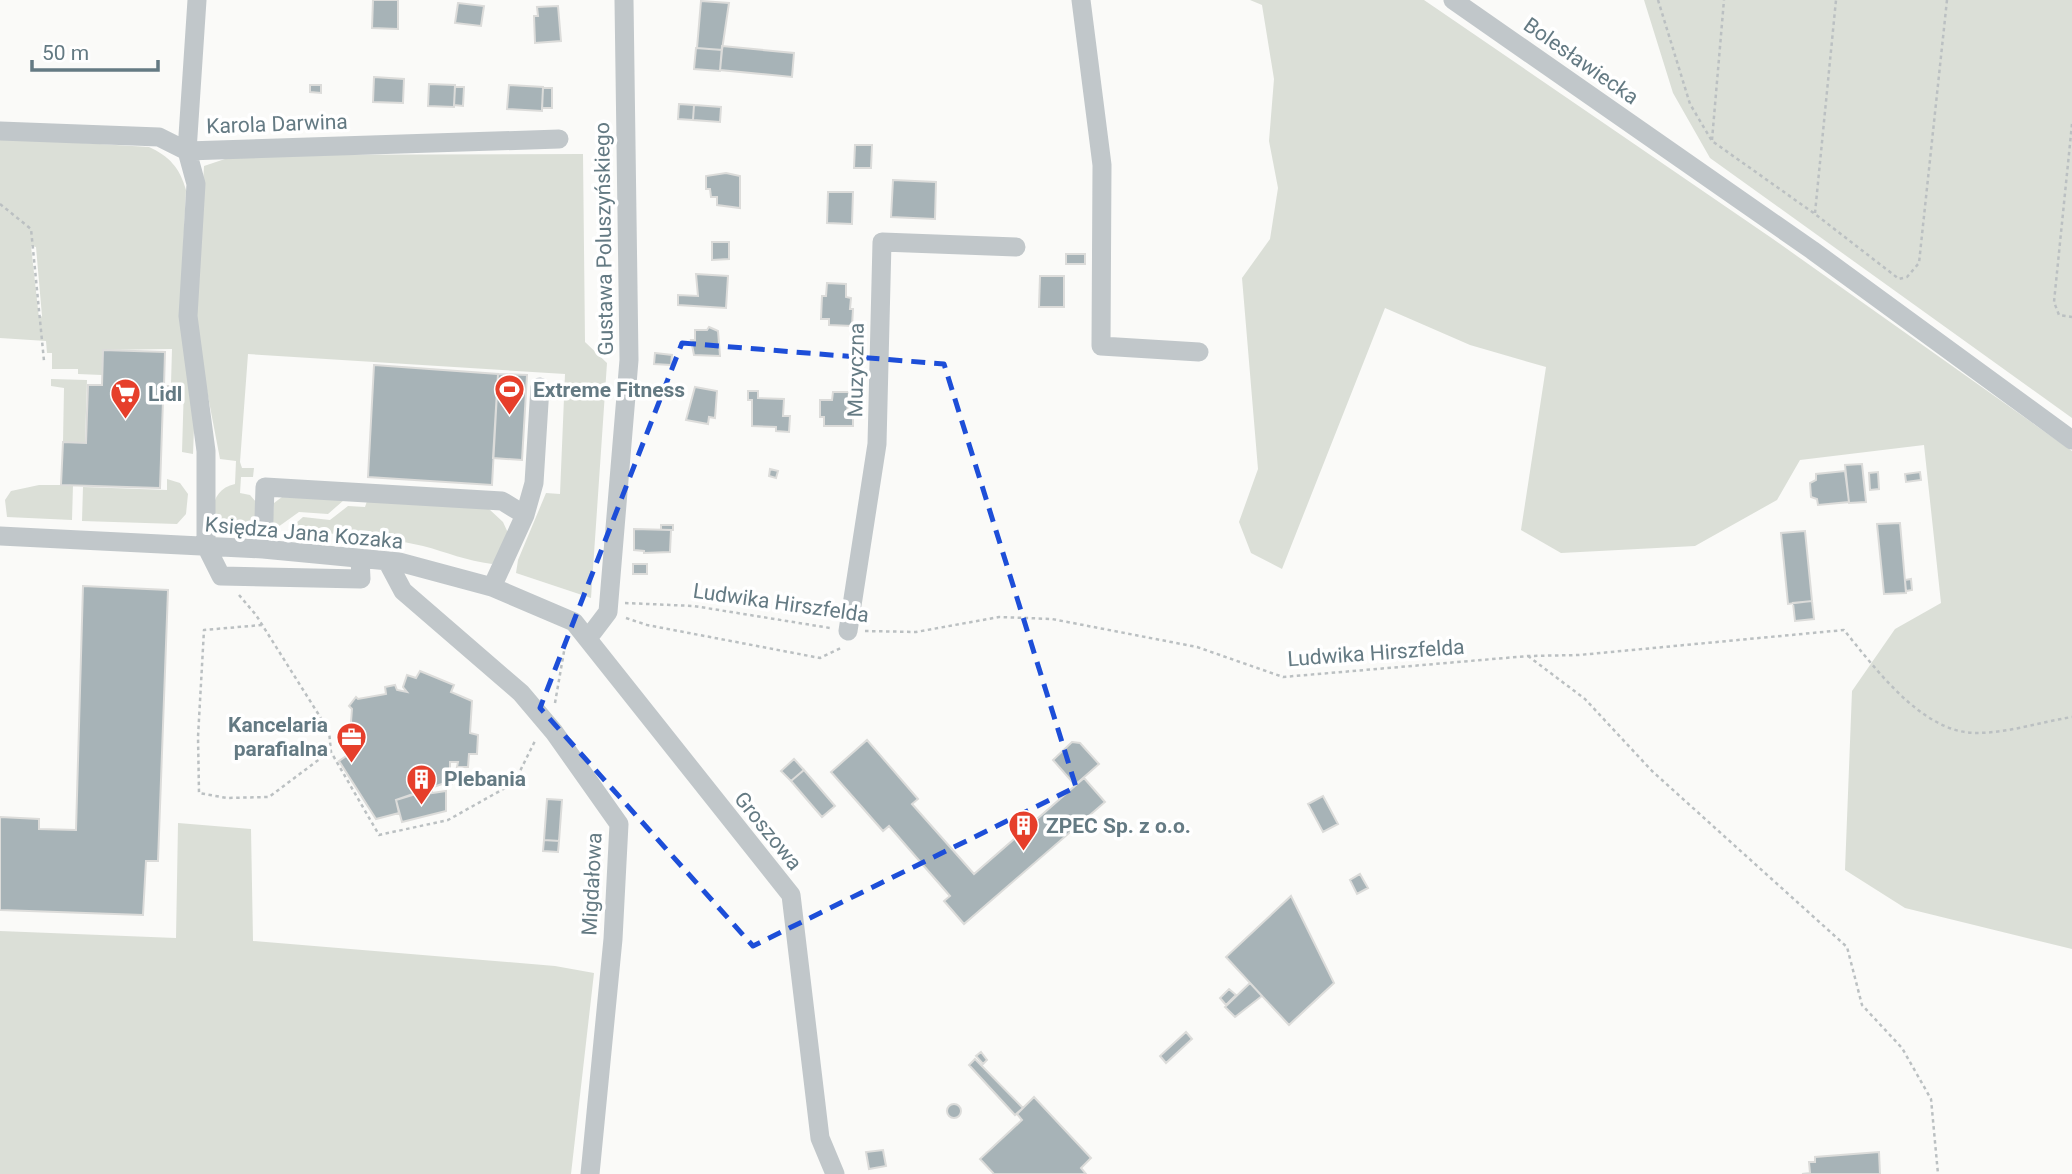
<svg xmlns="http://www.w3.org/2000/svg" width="2072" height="1174" font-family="Roboto,sans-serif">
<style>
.green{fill:#dbdfd7;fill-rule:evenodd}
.building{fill:#a7b3b7;stroke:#dcdcda;stroke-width:2}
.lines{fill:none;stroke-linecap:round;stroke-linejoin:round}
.path{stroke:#bbc0c2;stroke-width:2.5;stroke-dasharray:3.5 3.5;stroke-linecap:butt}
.minor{stroke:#c1c7ca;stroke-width:19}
.marked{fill:none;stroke:#1d4ed8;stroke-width:5;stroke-dasharray:14 9;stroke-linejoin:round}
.labels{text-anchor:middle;stroke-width:7;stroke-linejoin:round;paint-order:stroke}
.street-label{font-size:21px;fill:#647a83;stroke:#fff}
.poi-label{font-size:21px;font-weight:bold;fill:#647a83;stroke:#fff;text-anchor:start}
</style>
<rect width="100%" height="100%" fill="#fafaf8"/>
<path class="green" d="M 1250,0 L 1424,0 L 1773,239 L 2072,451 L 2072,949 L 1905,908 L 1845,870 L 1852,691 L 1895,629 L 1941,603 L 1924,445 L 1800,460 L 1777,500 L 1695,546 L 1561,553 L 1521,530 L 1546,367 L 1470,345 L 1385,308 L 1282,569 L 1251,553 L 1239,522 L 1258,469 L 1242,278 L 1270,239 L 1278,188 L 1269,141 L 1274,79 L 1262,5 Z
M 1644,0 L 2072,0 L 2072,418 L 1710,158 L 1673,93 Z
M 0,138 L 149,147 C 169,156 180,168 186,190 L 180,315 L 195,402 L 193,454 L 182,452 L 184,385 L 171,384 L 172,349 L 103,350 L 102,375 L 78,374 L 78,369 L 52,369 L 52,353 L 47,353 L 46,341 L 0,338 ZM 31,246 L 36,247 L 42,316 L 39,318 Z
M 583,154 L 585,342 L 607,363 L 591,598 L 516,573 L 518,560 L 546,493 L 560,494 L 565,374 L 248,354 L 240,462 L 242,468 L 254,468 L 253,477 L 241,477 L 240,493 L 250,495 L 256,502 L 255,527 L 216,525 C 209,507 215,488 235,484 L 236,461 L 220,459 L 195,328 L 204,166 L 237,155 Z
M 51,379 L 87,380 L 85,443 L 63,442 L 64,388 L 51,386 Z
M 167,479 L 180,483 L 188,494 L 186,514 L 177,524 L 82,521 L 83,487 L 167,490 Z
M 39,485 L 73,485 L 72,520 L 7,517 L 5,500 L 11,491 Z
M 282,497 L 344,500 L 328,514 L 299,512 L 278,527 L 272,527 L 274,503 Z
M 367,501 L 489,509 L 503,522 L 508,533 L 496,560 L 492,564 C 467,561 446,552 423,546 C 379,536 333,534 288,530 L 303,517 L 330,520 L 348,506 L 365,507 Z
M 178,823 L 251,829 L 253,941 L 555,966 L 594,973 L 571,1174 L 0,1174 L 0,931 L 176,938 Z"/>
<path class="building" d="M 373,0 L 398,0 L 398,29 L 372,28 Z
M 701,1 L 729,3 L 722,50 L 697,48 Z
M 458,3 L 484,6 L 481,26 L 455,23 Z
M 558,6 L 561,41 L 535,43 L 534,16 L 538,16 L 537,7 Z
M 722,46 L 794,53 L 792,77 L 720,70 Z
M 696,48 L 722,50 L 720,71 L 694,69 Z
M 374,77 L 404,79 L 403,103 L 373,102 Z
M 429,84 L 455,85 L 454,107 L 428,106 Z
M 310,85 L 321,85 L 321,93 L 310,92 Z
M 509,85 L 543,87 L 542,111 L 507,109 Z
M 455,87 L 464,87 L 463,106 L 454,105 Z
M 543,88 L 552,88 L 552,108 L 542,108 Z
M 679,104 L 694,105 L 693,120 L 678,119 Z
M 694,105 L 721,107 L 720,122 L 693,120 Z
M 855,145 L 872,145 L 871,168 L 854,168 Z
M 726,173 L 740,176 L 740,208 L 717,205 L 717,197 L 711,197 L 710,189 L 706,189 L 706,176 Z
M 893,180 L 936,182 L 935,219 L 891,217 Z
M 828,192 L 853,192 L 852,224 L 827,223 Z
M 712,242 L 729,242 L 729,259 L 712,260 Z
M 1066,254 L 1085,254 L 1085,264 L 1066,264 Z
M 696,274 L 728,276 L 726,308 L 678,305 L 678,295 L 698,296 Z
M 1040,276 L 1064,276 L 1064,307 L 1039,307 Z
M 827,283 L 846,284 L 846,297 L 851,298 L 850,309 L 853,309 L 852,326 L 829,325 L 829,319 L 821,319 L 822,296 L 826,296 Z
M 709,327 L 718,331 L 720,356 L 694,355 L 691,340 L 695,340 L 695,330 L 707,330 Z
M 103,350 L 165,352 L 164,386 L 179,386 L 178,400 L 163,400 L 160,488 L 61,485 L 63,442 L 86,443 L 88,385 L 102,385 Z
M 655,353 L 672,355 L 671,365 L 654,364 Z
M 374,365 L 498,374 L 492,485 L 368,477 Z
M 498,374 L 527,375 L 522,460 L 493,458 Z
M 695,387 L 717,391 L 715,418 L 709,417 L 708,424 L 686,420 Z
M 748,391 L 758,391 L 758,398 L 784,399 L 783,416 L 790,416 L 789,432 L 776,431 L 776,427 L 752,426 L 752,400 L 748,400 Z
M 833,392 L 849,392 L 847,414 L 853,414 L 853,426 L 824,426 L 824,417 L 820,417 L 820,400 L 832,400 Z
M 1862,464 L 1866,502 L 1849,503 L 1845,465 Z
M 770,469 L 778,471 L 776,478 L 769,476 Z
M 1845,471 L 1849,502 L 1818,505 L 1817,499 L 1811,497 L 1810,483 L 1816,480 L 1816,474 Z
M 1878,472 L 1879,489 L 1870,490 L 1869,473 Z
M 1920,472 L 1921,480 L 1906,482 L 1905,474 Z
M 1900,523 L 1906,593 L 1884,594 L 1877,524 Z
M 661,525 L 673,525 L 673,530 L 661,530 Z
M 634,529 L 671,530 L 670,552 L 644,553 L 644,551 L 634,550 Z
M 1805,531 L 1812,601 L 1788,604 L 1781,533 Z
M 633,564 L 647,564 L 647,574 L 633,574 Z
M 1911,579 L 1912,590 L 1906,591 L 1905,580 Z
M 83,586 L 168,590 L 158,861 L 146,861 L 143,915 L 0,910 L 0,817 L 39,819 L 39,829 L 76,830 Z
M 1812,601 L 1814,619 L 1795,621 L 1793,603 Z
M 420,671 L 454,685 L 451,692 L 472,701 L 470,733 L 478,735 L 477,754 L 469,754 L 468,767 L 457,767 L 458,762 L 450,762 L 450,774 L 455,780 L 449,787 L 445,783 L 396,800 L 399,813 L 376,819 L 339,761 L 352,752 L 344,747 L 344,736 L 350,735 L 352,709 L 349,706 L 356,697 L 358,699 L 386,694 L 385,687 L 395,685 L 397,690 L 407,692 L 403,687 L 407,675 L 416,678 Z
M 867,740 L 918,799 L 912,804 L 974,874 L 1084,778 L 1105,802 L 964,924 L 944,901 L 950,896 L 889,826 L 883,831 L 831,772 Z
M 1072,742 L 1080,743 L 1099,764 L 1075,785 L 1053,760 Z
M 794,759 L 804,770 L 791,781 L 781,771 Z
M 804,770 L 835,806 L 822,817 L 791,781 Z
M 432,789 L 432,793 L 446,791 L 446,811 L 402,822 L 396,800 Z
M 1323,796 L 1338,824 L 1323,832 L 1308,804 Z
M 547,799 L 562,800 L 559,841 L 544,840 Z
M 544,840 L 559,841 L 558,852 L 543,851 Z
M 1360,874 L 1368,888 L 1357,894 L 1350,880 Z
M 1291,896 L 1334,983 L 1289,1025 L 1226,957 Z
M 1250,983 L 1262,996 L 1235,1017 L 1225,1007 Z
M 1229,989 L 1236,995 L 1226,1005 L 1220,998 Z
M 1186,1032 L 1192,1039 L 1166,1063 L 1160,1056 Z
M 981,1052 L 987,1060 L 983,1064 L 976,1056 Z
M 975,1059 L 1023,1108 L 1015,1115 L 969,1065 Z
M 1034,1097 L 1091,1158 L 1081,1168 L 1086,1174 L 994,1174 L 980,1159 L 1022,1120 L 1017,1114 Z
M947 1111a7 7 0 1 1 14 0a7 7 0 1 1-14 0Z
M 883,1150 L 886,1166 L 869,1169 L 866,1152 Z
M 1879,1152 L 1880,1174 L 1802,1174 L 1810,1173 L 1809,1162 L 1815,1162 L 1815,1157 Z"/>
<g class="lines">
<path class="path" d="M 1658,0 L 1690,104 L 1712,141 L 1815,214 L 1899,279 L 1907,277 L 1919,263 L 1947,0
M 2072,124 L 2054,302 L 2059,315 L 2072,317
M 1712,140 L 1724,0
M 0,204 L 31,229 L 44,361
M 1815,213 L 1836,0
M 239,595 L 256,615 L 329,731 L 331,752 L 379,835 L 448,820 L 514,783 L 536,739
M 625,603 L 694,606 L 830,628
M 626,618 L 647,625 L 820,658 L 843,647
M 262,625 L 204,630 L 198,737 L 199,793 L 227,798 L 269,797 L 329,752
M 865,631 L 916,632 L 999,617 L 1052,619 L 1197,647 L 1283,677 L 1528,656 L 1579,655 L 1844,630 C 1875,668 1922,733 1976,733 C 2008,733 2041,722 2072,717
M 1528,656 L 1585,699 L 1652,771 L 1847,947 L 1862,1005 L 1902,1048 L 1931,1099 L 1938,1174
M 555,703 L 566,640"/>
<path class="minor" d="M 197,0 L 187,151 L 196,184 L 188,316 L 206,451 L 206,546 L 221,576 L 361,579 L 360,558
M 1081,0 L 1102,165 L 1101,346 L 1199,352
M 1453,0 L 1812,250 L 2072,440
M 0,131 L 159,137 L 187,151 L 559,139
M 0,536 L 263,549 L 399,562 L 492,587 L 574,622 L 791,895 L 820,1138 L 835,1174
M 263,549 L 265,487 L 502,501 L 525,515
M 387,561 L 403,591 L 521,693 L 554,732 L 619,824 L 613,939 L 590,1174
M 492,587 L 525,515 L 534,483 L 540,387
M 848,631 L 877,444 L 882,242 L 1016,247
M 589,637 L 608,612 L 629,360 L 624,0"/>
</g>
<path class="marked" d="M 682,343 L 944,364 L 1076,787 L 753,946 L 540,708 Z"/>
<defs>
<symbol id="stadium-pin" viewBox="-11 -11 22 30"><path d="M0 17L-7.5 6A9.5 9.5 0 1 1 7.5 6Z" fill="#e63f2b" stroke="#fff"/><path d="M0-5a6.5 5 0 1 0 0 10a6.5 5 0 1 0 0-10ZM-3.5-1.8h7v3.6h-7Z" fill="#fff"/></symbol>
<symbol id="supermarket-pin" viewBox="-11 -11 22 30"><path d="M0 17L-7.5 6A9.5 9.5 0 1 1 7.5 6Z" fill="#e63f2b" stroke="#fff"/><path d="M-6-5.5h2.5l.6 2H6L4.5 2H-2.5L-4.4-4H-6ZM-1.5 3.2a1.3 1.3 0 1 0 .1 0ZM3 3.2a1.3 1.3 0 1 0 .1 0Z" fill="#fff"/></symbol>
<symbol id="office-pin" viewBox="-11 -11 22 30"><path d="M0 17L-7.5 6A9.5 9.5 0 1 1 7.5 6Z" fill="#e63f2b" stroke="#fff"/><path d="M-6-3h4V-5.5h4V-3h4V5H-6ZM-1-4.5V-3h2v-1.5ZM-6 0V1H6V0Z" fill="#fff"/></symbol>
<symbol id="building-pin" viewBox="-11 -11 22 30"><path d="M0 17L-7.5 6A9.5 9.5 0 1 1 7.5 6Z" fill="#e63f2b" stroke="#fff"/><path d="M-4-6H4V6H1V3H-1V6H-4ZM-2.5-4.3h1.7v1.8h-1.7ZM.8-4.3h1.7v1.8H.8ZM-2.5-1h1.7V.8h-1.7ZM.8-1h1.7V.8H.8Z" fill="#fff"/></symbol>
</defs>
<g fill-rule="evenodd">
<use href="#stadium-pin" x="492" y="372" width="35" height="47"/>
<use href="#supermarket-pin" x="108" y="376" width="35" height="47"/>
<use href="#office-pin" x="334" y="720" width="35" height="47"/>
<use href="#building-pin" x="404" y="762" width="35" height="47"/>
<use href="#building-pin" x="1006" y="808" width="35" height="47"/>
</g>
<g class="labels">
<g class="street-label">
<text transform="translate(1581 61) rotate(35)" y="7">Bolesławiecka</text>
<text transform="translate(277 124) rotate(-2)" y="7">Karola Darwina</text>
<text transform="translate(604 239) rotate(-91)" y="7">Gustawa Poluszyńskiego</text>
<text transform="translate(856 370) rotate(-89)" y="7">Muzyczna</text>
<text transform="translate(304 533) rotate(5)" y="7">Księdza Jana Kozaka</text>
<text transform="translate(781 603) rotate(8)" y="7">Ludwika Hirszfelda</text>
<text transform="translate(1376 653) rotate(-4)" y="7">Ludwika Hirszfelda</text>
<text transform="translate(768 831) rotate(51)" y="7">Groszowa</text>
<text transform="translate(592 884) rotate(-87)" y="7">Migdałowa</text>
</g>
<g class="poi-label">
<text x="533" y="397">Extreme Fitness</text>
<text x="148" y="401">Lidl</text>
<text x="328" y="732" text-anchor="end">Kancelaria<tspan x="328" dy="24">parafialna</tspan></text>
<text x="444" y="786">Plebania</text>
<text x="1046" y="833">ZPEC Sp. z o.o.</text>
</g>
</g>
<path d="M32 60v10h126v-10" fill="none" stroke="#647a83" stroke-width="3.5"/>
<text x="42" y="60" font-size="21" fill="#647a83" stroke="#ffffff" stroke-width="5" paint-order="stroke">50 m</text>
</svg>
